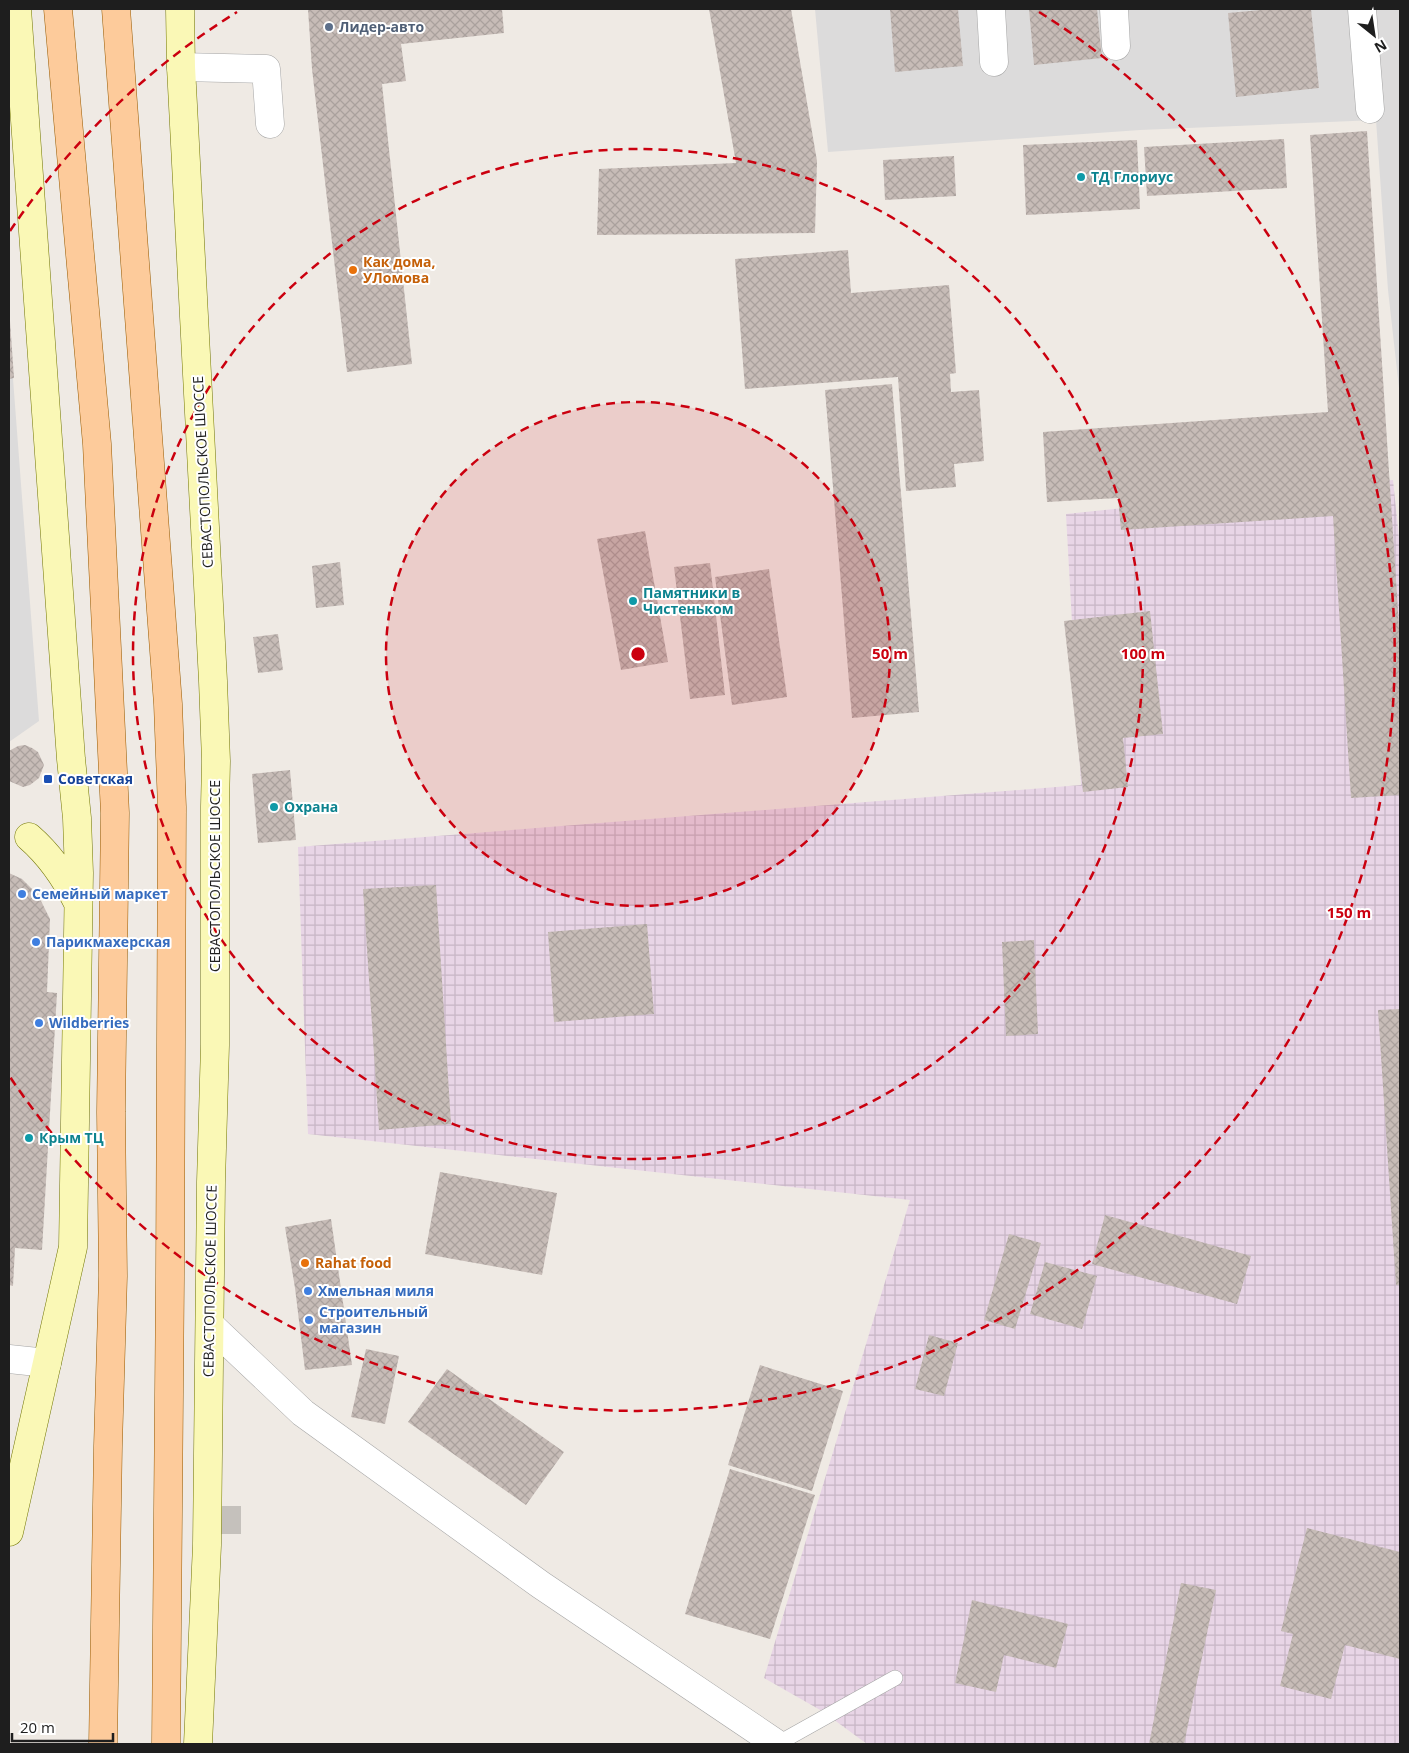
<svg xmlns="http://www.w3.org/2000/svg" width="1409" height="1753" font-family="'Open Sans',sans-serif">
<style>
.residential{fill:#dcdbdb}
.industrial{fill:url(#industrial-grid)}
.building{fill:url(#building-cross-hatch)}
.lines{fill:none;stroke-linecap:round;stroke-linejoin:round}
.street-tunnel{stroke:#c5c1bc;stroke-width:28;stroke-dasharray:28 14;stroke-linecap:butt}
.lane-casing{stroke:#a5a5a5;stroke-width:16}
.street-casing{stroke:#a5a5a5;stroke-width:29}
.secondary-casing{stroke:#727604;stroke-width:29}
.primary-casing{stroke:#975a00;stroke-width:29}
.lane{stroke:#fff;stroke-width:15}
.street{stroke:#fff;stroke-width:28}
.secondary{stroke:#faf8b6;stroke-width:28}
.primary{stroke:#fdcb9b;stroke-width:28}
.ring{fill:none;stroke:#cb000f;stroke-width:2.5;stroke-dasharray:9 6}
.service-dot{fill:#5c6f8a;stroke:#fff;stroke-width:2}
.culture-dot{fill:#0f9aa8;stroke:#fff;stroke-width:2}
.food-dot{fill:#e8710a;stroke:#fff;stroke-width:2}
.transit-dot{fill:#1a4fb4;stroke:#fff;stroke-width:2}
.shop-dot{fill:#3f7fe0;stroke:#fff;stroke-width:2}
.labels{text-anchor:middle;stroke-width:4;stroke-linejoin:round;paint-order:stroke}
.service-label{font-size:14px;font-weight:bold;fill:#4e5e75;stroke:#fff;text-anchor:start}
.culture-label{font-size:14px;font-weight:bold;fill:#0d838f;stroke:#fff;text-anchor:start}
.food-label{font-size:14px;font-weight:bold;fill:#c56008;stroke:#fff;text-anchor:start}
.street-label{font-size:14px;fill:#1e1e1e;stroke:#fff}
.transit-label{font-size:14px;font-weight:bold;fill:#164399;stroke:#fff;text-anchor:start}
.shop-label{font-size:14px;font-weight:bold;fill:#366cbe;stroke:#fff;text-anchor:start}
.centre{fill:#cb000f;stroke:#fff;stroke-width:2.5}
.ring-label{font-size:15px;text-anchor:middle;font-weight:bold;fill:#cb000f;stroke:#fff;stroke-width:4;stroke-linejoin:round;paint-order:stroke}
</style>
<defs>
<pattern id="industrial-grid" width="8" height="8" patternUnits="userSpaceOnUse" patternTransform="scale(1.25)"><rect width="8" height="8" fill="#e8d5e6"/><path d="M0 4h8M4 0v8" fill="none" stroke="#c7b6c5"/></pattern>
<pattern id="building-cross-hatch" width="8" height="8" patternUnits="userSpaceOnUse" patternTransform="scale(1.25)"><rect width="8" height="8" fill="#c7bcb7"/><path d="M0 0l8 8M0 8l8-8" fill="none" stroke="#aaa19d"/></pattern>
</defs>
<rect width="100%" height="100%" fill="#efeae4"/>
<path class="residential" d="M 815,9 L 1400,9 L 1400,397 L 1388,290 L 1376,120 L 1140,130 L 828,152 Z
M 9,326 L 39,721 L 9,742 Z"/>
<path class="industrial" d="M 1393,480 L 1400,548 L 1400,1744 L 867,1744 L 822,1711 L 764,1678 L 910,1200 L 308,1134 L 298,847 L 1081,785 L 1066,514 Z"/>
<path class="building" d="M 308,9 L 502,9 L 504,33 L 401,44 L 406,81 L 382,84 L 412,364 L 347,372 L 312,69 Z
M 709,9 L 791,9 L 817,161 L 815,233 L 597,235 L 599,169 L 736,163 Z
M 890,9 L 958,9 L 963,66 L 895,72 Z
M 1029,9 L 1097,9 L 1102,58 L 1034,65 Z
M 1273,9 L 1311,9 L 1319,88 L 1236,97 L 1228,13 Z
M 1367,131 L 1400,642 L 1400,795 L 1351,798 L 1333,516 L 1121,530 L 1118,498 L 1047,502 L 1043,432 L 1328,412 L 1310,135 Z
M 1284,139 L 1287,188 L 1147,196 L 1144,147 Z
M 1137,140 L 1140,209 L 1026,215 L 1023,145 Z
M 954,156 L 956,196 L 885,200 L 883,160 Z
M 848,250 L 851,293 L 949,285 L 956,373 L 950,374 L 951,392 L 979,390 L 984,461 L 954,464 L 956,487 L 906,491 L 898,377 L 745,389 L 735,259 Z
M 9,321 L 10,321 L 14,378 L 9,379 Z
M 892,384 L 919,712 L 852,718 L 825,390 Z
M 645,531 L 668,662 L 621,670 L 597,539 Z
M 340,562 L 344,605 L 316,608 L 312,566 Z
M 710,563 L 725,695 L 690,699 L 674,567 Z
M 769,569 L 787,697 L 732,705 L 715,577 Z
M 1150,611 L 1163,734 L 1123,738 L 1128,787 L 1083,792 L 1064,621 Z
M 278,634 L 283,670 L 258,673 L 253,637 Z
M 25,745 L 32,748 L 38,752 L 44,765 L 39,778 L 30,785 L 23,787 L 9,781 L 9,751 L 18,746 Z
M 290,770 L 296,840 L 258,843 L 252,774 Z
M 9,873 L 22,879 L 38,895 L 50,919 L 47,992 L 57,993 L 42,1250 L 15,1248 L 13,1286 L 9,1285 Z
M 436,885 L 451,1124 L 379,1130 L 363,889 Z
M 647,924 L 654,1014 L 554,1022 L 548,932 Z
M 1034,940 L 1038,1034 L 1006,1036 L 1002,942 Z
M 1400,1009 L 1400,1285 L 1396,1285 L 1378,1010 Z
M 440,1172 L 557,1193 L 542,1275 L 425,1254 Z
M 1105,1215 L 1251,1256 L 1237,1304 L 1092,1264 Z
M 331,1219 L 352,1365 L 305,1370 L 295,1288 L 285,1227 Z
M 1009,1234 L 1041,1243 L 1015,1329 L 984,1320 Z
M 1045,1262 L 1097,1276 L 1082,1329 L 1030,1314 Z
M 929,1335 L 958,1343 L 944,1396 L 915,1389 Z
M 366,1349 L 399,1356 L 385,1424 L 351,1417 Z
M 760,1365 L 843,1391 L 812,1491 L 728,1465 Z
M 447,1369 L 564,1452 L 526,1505 L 408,1422 Z
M 730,1469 L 815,1495 L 770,1639 L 685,1614 Z
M 1307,1528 L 1400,1552 L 1400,1659 L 1345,1645 L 1331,1699 L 1280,1686 L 1293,1634 L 1281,1631 Z
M 1181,1583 L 1216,1590 L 1184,1744 L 1149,1744 Z
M 972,1600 L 1068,1624 L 1056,1668 L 1004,1655 L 996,1692 L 955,1683 Z"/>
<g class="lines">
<path class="street-tunnel" d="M 213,1520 L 242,1520"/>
<defs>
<path id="lane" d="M 777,1744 L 895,1678"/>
<path id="street" d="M 991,9 L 994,62
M 1114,9 L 1116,46
M 1362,9 L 1370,109
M 181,67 L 266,69 L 270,124
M 210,1325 L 303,1413 L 541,1585 L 777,1744
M 9,1359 L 47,1363"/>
<path id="secondary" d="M 180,9 L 181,67 L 213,681 L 216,761 L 215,807 L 215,1045 L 211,1182 L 207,1545 L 198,1744
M 29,837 C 51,856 65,877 78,903
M 9,1532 L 73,1247 L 79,873 L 77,818 L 71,759 L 17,9"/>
<path id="primary" d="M 58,9 L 97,444 L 115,813 L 111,1112 L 113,1276 L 108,1446 L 103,1744
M 116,9 L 168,704 L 172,807 L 170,1278 L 166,1744"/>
</defs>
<use href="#lane" class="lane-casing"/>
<use href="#street" class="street-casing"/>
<use href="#secondary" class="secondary-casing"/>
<use href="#primary" class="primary-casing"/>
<use href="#lane" class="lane"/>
<use href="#street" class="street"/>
<use href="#secondary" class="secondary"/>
<use href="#primary" class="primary"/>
</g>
<circle cx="638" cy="654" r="252" fill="#cb000f" fill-opacity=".12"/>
<g class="ring">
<circle cx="638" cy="654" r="252"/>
<circle cx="638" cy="654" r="505"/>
<path d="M10 231A757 757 0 0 1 237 12M1039 12A757 757 0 1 1 10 1077"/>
</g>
<circle class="service-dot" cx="329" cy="27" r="5"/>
<g class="culture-dot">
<circle cx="1081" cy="177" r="5"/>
<circle cx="633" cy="601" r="5"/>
<circle cx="274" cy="807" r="5"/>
<circle cx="29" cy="1138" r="5"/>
</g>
<g class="food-dot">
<circle cx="353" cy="270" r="5"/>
<circle cx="305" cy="1263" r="5"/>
</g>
<rect class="transit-dot" x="43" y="774" width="10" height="10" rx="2.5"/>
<g class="shop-dot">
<circle cx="22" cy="894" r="5"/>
<circle cx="36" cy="942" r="5"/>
<circle cx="39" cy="1023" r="5"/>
<circle cx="308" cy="1291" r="5"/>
<circle cx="309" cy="1320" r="5"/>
</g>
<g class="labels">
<g class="service-label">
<text x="339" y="32">Лидер-авто</text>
</g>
<g class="culture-label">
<text x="1091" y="182">ТД Глориус</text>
<text x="643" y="598">Памятники в<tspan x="643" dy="16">Чистеньком</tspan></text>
<text x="284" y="812">Охрана</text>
<text x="39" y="1143">Крым ТЦ</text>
</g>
<g class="food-label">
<text x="363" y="267">Как дома,<tspan x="363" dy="16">УЛомова</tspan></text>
<text x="315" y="1268">Rahat food</text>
</g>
<g class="street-label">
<text transform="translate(203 472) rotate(-93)" y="5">СЕВАСТОПОЛЬСКОЕ ШОССЕ</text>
<text transform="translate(215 876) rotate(-90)" y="5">СЕВАСТОПОЛЬСКОЕ ШОССЕ</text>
<text transform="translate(210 1281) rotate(-89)" y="5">СЕВАСТОПОЛЬСКОЕ ШОССЕ</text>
</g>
<g class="transit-label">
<text x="58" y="784">Советская</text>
</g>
<g class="shop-label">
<text x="32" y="899">Семейный маркет</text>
<text x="46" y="947">Парикмахерская</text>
<text x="49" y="1028">Wildberries</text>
<text x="318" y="1296">Хмельная миля</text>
<text x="319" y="1317">Строительный<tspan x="319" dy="16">магазин</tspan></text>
</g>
</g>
<circle cx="638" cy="654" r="8" class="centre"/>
<g class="ring-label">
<text x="890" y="659">50 m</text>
<text x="1143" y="659">100 m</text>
<text x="1349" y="918">150 m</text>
</g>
<rect width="1409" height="1753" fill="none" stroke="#1e1e1e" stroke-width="20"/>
<g transform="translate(1374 35) rotate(150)" stroke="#ffffff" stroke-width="4" paint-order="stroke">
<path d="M0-4L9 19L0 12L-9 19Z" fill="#1e1e1e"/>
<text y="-8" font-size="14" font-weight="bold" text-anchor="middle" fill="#1e1e1e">N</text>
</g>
<path d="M12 1733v8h101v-8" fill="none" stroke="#1e1e1e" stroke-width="2.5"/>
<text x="20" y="1733" font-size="15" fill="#1e1e1e" stroke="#ffffff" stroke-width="4" paint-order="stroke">20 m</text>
</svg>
